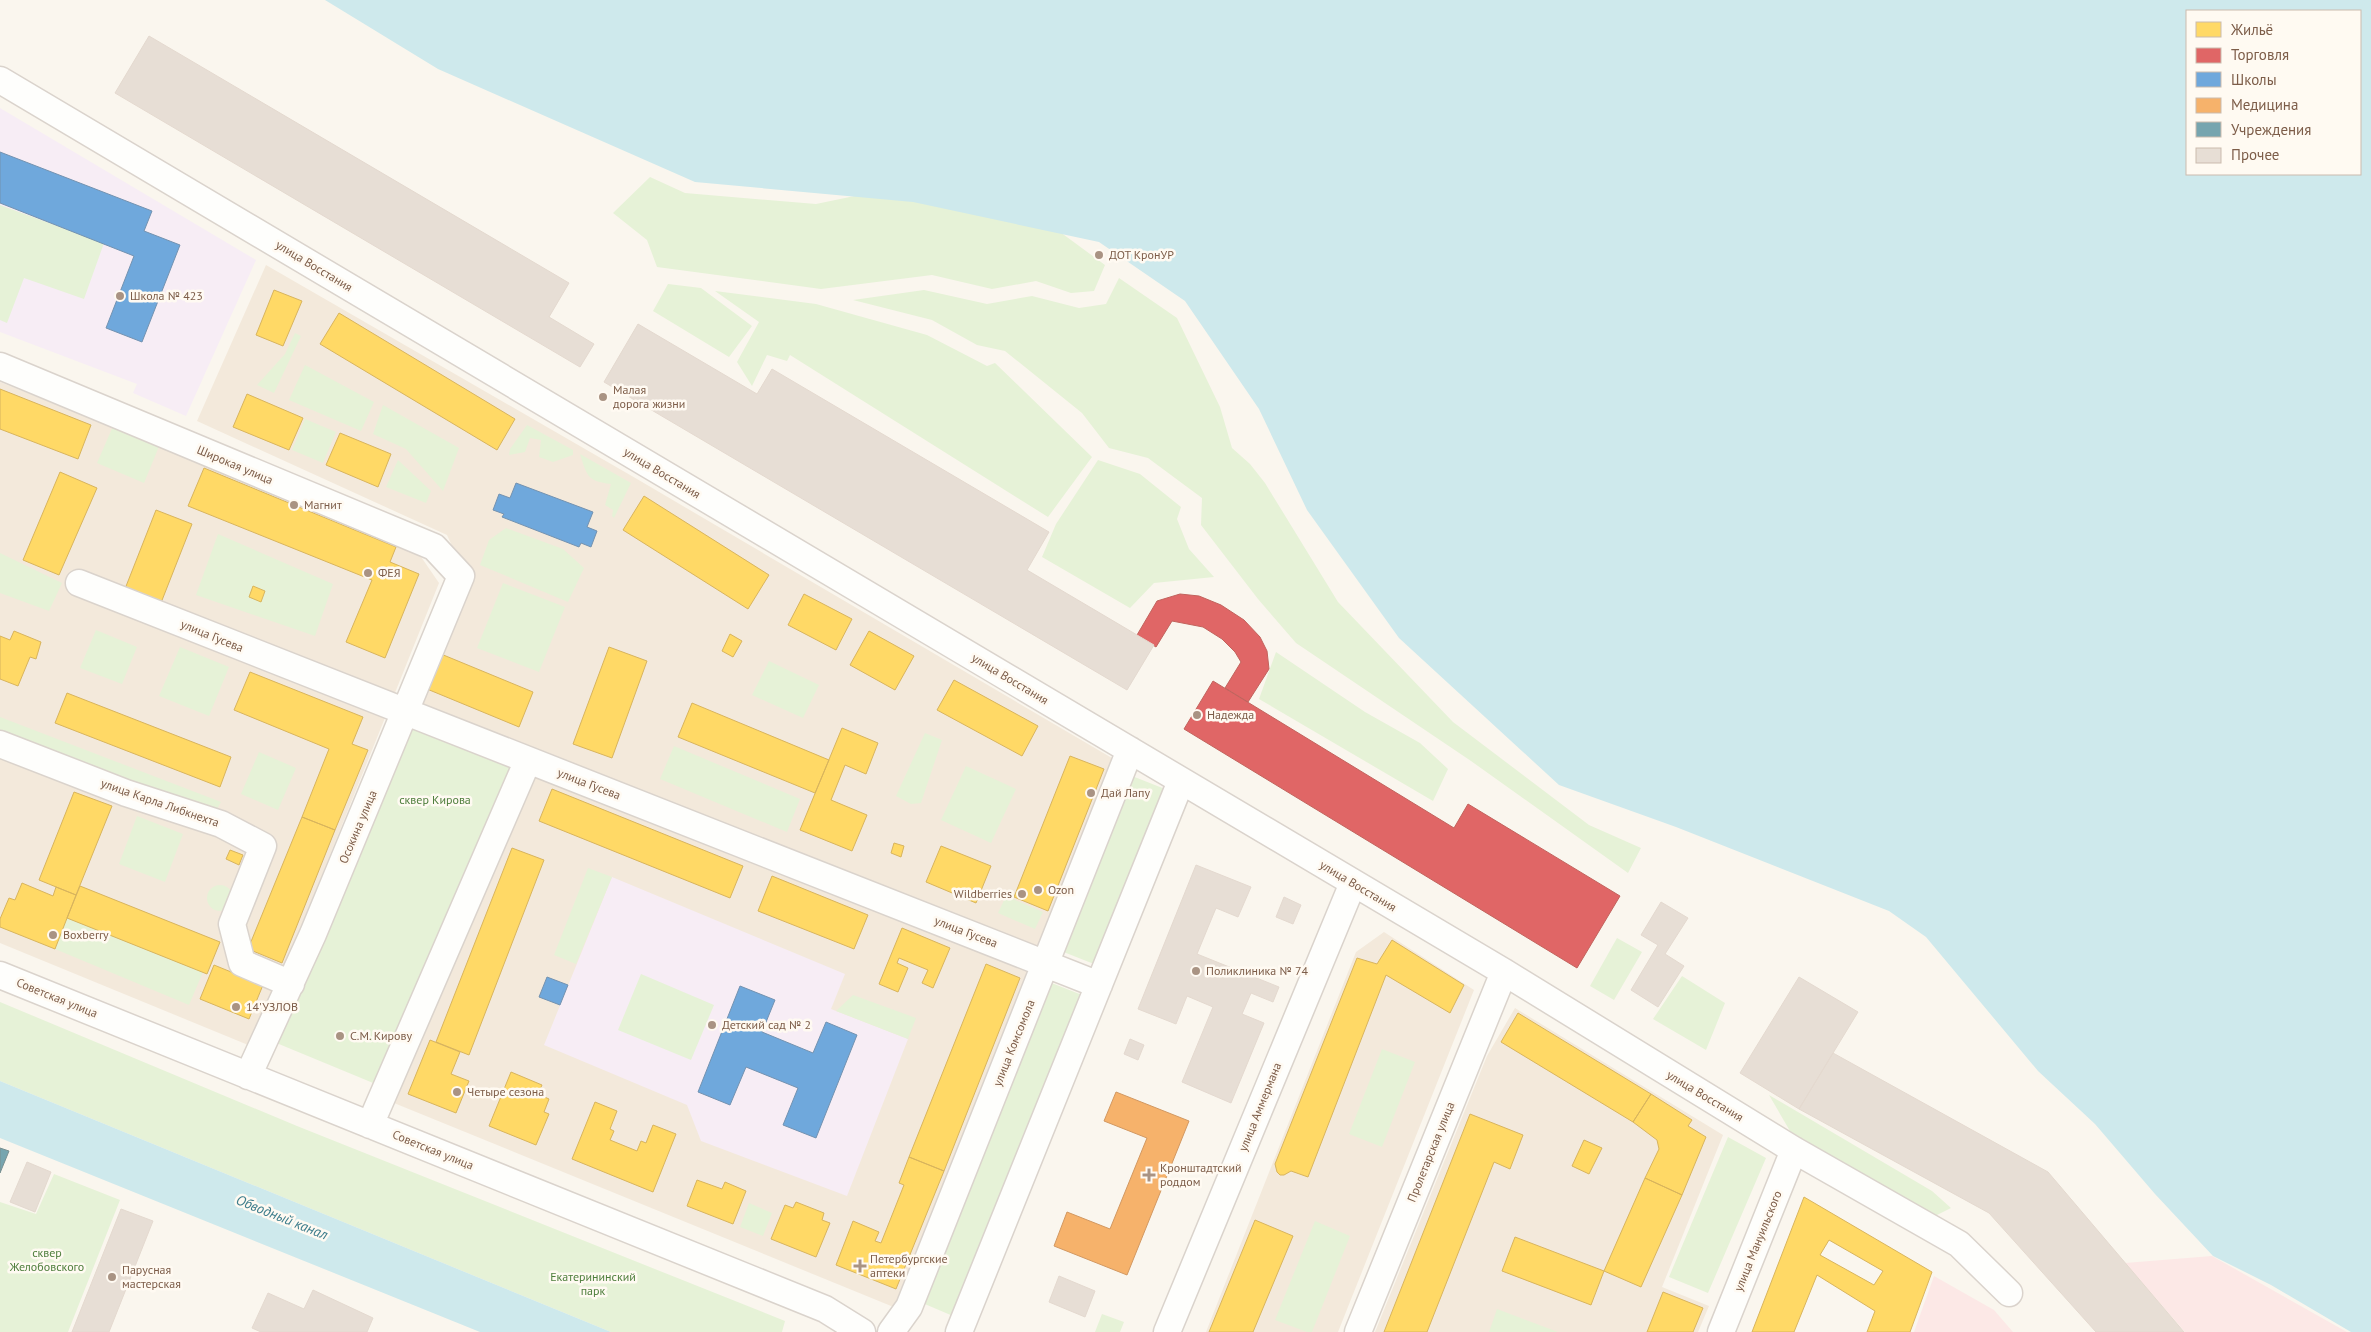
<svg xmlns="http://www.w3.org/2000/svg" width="2371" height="1332" font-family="'PT Sans',sans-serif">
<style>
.residential{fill:#f3e9db}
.education{fill:#f7edf5}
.medical{fill:#fce8e6}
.green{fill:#e6f2d7}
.water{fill:#cee9ec;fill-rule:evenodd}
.homes{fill:#ffd966;stroke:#d8b45d;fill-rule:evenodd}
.shops{fill:#e06666;stroke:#c2635d}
.schools{fill:#6fa8dc;stroke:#7392b0}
.health{fill:#f6b26b;stroke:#d29861}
.public{fill:#76a5af;stroke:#788f90}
.building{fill:#e7ded5;stroke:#e4d9cf}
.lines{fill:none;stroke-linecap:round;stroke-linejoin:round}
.minor-casing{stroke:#dad3cc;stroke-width:29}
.minor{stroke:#fefefc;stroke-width:26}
.poi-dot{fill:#a99383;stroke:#fffaf2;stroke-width:2}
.labels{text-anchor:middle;stroke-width:5;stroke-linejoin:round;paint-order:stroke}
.poi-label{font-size:12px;fill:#7d5d49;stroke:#fffaf2;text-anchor:start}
.street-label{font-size:12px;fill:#7d5d49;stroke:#fffaf2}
.park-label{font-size:12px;fill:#4e7e3c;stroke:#fffaf2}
.water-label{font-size:14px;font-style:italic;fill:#3c7c8b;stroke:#fffaf2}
</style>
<rect width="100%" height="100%" fill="#faf6ee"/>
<path class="residential" d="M 266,265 L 637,479 L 1117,761 L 1041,948 L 416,701 L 465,574 L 447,535 L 197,421 Z
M 0,382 L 415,548 L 439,583 L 253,1047 L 0,943 Z
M 532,774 L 1032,970 L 896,1308 L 394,1103 Z
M 1384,932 L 1474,990 L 1338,1332 L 1206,1332 L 1356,952 Z
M 1515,1008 L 1723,1135 L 1662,1287 L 1709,1306 L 1698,1332 L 1375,1332 L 1487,1056 Z"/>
<path class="education" d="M 0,108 L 256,260 L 186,416 L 133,393 L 137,384 L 0,332 Z
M 612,877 L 845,974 L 831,1009 L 908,1039 L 847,1196 L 701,1141 L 687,1105 L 544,1045 Z"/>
<path class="medical" d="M 2212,1256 L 2347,1332 L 2185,1332 L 2125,1263 Z
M 1934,1276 L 1994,1310 L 2013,1332 L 1914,1332 Z"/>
<path class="green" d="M 650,177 L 685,193 L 816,204 L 898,187 L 1041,218 L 1105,265 L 1094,291 L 1071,293 L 1036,281 L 992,289 L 932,275 L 821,289 L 657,267 L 647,240 L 613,213 Z
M 0,205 L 104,243 L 84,299 L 24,278 L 7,323 L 0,320 Z
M 1119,278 L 1177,318 L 1220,407 L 1232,448 L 1250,464 L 1265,483 L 1338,602 L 1453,722 L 1589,825 L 1641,848 L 1628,873 L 1471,761 L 1296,643 L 1258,599 L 1201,525 L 1202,498 L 1148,458 L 1109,448 L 1082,413 L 1005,351 L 977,345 L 932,320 L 853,300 L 924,290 L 987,304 L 1032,296 L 1079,308 L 1106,304 Z
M 668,284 L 701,288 L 752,326 L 729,357 L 653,311 Z
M 715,291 L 816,304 L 927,335 L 987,366 L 995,363 L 1092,457 L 1048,517 L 790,355 L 787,361 L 767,355 L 752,386 L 737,362 L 759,322 Z
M 295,333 L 301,336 L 274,393 L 257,385 L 285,354 Z
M 305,365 L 374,402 L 361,431 L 289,400 Z
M 383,405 L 459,448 L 443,491 L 406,449 L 373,434 Z
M 305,419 L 336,432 L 323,463 L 292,450 Z
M 114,424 L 160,444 L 144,483 L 97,463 Z
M 527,425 L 573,450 L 573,455 L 553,462 L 539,457 L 541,440 L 530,438 L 525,452 L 509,455 L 510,449 Z
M 580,454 L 631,483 L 614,518 L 612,516 L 613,510 L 605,505 L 611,484 C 587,481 587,476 580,454 Z
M 398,460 L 431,491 L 426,503 L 386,487 Z
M 1098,460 L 1140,474 L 1181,507 L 1177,519 L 1189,549 L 1214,577 L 1154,583 L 1130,608 L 1042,557 L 1056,524 Z
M 506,528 L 563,549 L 584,568 L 568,602 L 480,565 L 489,540 Z
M 218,534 L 333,584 L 315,636 L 196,595 Z
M 0,553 L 62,583 L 49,611 L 0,593 Z
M 503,583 L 565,607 L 539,672 L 477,648 Z
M 96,630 L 137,647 L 122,684 L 80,668 Z
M 180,647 L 229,667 L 209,716 L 159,696 Z
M 1276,652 L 1365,712 L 1420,743 L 1448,769 L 1433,801 L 1259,699 Z
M 769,661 L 819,685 L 803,718 L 752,695 Z
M 0,717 L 221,802 L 213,816 L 0,732 Z
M 405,723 L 513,763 L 378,1085 L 274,1042 Z
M 925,733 L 942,740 L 921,803 L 911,804 L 896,796 Z
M 674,746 L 800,799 L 787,832 L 660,779 Z
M 259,752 L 296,768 L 278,810 L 241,794 Z
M 966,766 L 1016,789 L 991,843 L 941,820 Z
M 1132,776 L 1165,789 L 1094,964 L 1061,951 Z
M 137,816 L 183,834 L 165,882 L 119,864 Z
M 588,868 L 612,877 L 576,964 L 554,955 Z
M207 898a13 13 0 1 1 26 0a13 13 0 1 1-26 0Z
M 1006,896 L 1043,912 L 1035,929 L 998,913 Z
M 67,918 L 203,972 L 189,1005 L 55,949 Z
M 1617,938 L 1642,952 L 1614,1000 L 1590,986 Z
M 641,974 L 714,1005 L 691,1060 L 618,1030 Z
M 1682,976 L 1725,1003 L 1706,1050 L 1653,1019 Z
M 1049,982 L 1082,995 L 953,1316 L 920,1302 Z
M 853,995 L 916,1018 L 908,1039 L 836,1011 Z
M 0,1002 L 297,1126 L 785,1321 L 782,1332 L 611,1332 L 0,1081 Z
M 1382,1049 L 1415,1062 L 1382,1147 L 1349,1134 Z
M 1769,1095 L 1932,1191 L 1951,1208 L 1931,1218 L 1790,1131 Z
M 1728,1137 L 1766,1158 L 1708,1293 L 1669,1277 Z
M 54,1174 L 120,1200 L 68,1332 L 0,1332 L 0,1202 L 36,1214 Z
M 749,1203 L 772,1213 L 763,1236 L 740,1227 Z
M 1315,1221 L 1350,1236 L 1312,1332 L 1307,1332 L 1275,1320 Z
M 1497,1309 L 1558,1332 L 1489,1332 Z
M 1102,1314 L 1124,1322 L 1120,1332 L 1095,1332 Z"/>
<path class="water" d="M 325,0 L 2371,0 L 2371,1332 L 2351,1332 L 2271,1285 L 2213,1256 L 2155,1194 L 2095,1124 L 2038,1071 L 1926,937 L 1889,911 L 1676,827 L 1559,785 L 1399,638 L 1307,510 L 1259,409 L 1185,301 L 1099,242 L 913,202 L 695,182 L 438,69 ZM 2360,11 L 2360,174 L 2187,174 L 2187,11 Z
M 0,1081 L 611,1332 L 480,1332 L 0,1138 Z"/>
<path class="homes" d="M 274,290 L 302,301 L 283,346 L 256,335 Z
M 339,313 L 515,419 L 497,450 L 320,344 Z
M 0,389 L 91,425 L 78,459 L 0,429 Z
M 247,394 L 303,418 L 289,450 L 233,427 Z
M 340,433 L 391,454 L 378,487 L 326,465 Z
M 204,468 L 396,547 L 390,562 L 419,574 L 385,658 L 346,642 L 372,580 L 188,506 Z
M 60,472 L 97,488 L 59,575 L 23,560 Z
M 644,496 L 769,575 L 748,609 L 623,530 Z
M 156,510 L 192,524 L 157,613 L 121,599 Z
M 253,586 L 265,591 L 261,602 L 249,597 Z
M 804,594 L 852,619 L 836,650 L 788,625 Z
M 14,631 L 41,642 L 36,659 L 30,657 L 18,686 L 0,679 L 0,636 L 10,640 Z
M 869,631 L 914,656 L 895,690 L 850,665 Z
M 730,634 L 742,641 L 733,657 L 722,651 Z
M 609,647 L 647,661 L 612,758 L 573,744 Z
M 441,654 L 533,692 L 519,727 L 427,689 Z
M 250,672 L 363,717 L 352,744 L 368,750 L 335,830 L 302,817 L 329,749 L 234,710 Z
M 954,680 L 1038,726 L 1022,756 L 937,710 Z
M 67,693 L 231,757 L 220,787 L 55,723 Z
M 692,703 L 829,760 L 815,793 L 678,737 Z
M 842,728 L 878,743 L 866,774 L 845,765 L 831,800 L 867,815 L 852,851 L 800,830 Z
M 1070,756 L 1104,769 L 1048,911 L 1014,897 Z
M 552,789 L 743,866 L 730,898 L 539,821 Z
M 74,792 L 112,806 L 76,895 L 39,880 Z
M 302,817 L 335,830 L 282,963 L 248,949 Z
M 894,843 L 904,846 L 901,857 L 891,853 Z
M 941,846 L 991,866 L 976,903 L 926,882 Z
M 512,848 L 544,860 L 469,1055 L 436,1042 Z
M 230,850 L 243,855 L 239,865 L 226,859 Z
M 772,876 L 868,915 L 854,949 L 758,911 Z
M 22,883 L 53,896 L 56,887 L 76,895 L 55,949 L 0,927 L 0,919 L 9,898 L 15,900 Z
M 80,886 L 220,942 L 207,974 L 67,918 Z
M 902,928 L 950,948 L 933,988 L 922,983 L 928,970 L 899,958 L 897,963 L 908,968 L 898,992 L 879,984 Z
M 1392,940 L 1464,985 L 1450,1013 L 1386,975 L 1308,1177 L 1291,1171 L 1284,1175 L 1280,1175 L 1277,1172 L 1275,1164 L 1357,958 L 1377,964 Z
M 986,964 L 1020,978 L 944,1171 L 909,1157 Z
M 214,965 L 263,985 L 249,1019 L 200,999 Z
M 1518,1013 L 1651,1094 L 1633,1122 L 1501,1042 Z
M 430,1040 L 460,1052 L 451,1074 L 469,1081 L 456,1113 L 408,1094 Z
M 511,1072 L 542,1085 L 538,1094 L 549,1099 L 544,1112 L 549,1114 L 536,1145 L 489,1126 Z
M 1651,1094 L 1692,1120 L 1688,1126 L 1706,1137 L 1682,1195 L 1645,1178 L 1659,1149 L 1657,1140 L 1633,1122 Z
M 595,1102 L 617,1111 L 610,1129 L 614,1131 L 610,1140 L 637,1151 L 641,1141 L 646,1143 L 653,1125 L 676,1134 L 653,1192 L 572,1159 Z
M 1470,1114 L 1523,1135 L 1510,1169 L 1494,1162 L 1427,1332 L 1384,1332 Z
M 1584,1140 L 1602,1148 L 1589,1174 L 1572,1166 Z
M 909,1157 L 944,1171 L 896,1289 L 836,1265 L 853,1221 L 879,1232 L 875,1241 L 881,1243 L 904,1185 L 899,1183 Z
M 1645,1178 L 1682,1195 L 1641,1287 L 1604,1271 Z
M 697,1180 L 722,1189 L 725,1182 L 746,1191 L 733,1224 L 687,1206 Z
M 1804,1197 L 1932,1272 L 1910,1332 L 1867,1332 L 1875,1311 L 1817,1275 L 1794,1332 L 1752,1332 ZM 1829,1240 L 1883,1271 L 1874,1285 L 1820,1255 Z
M 796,1202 L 824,1213 L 822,1220 L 830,1223 L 816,1257 L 771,1239 L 785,1205 L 793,1208 Z
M 1255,1220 L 1293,1236 L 1253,1332 L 1209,1332 Z
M 1515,1237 L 1604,1271 L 1591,1305 L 1502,1271 Z
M 1663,1292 L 1703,1308 L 1693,1332 L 1647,1332 Z"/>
<path class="shops" d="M 1180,594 L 1199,596 L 1221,605 L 1244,620 L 1260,637 L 1267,651 L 1269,669 L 1248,702 L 1225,688 L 1241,662 L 1235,652 L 1222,639 L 1203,627 L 1172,621 L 1156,647 L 1137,635 L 1157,601 Z
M 1213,681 L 1454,828 L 1468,804 L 1620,896 L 1577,968 L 1184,729 Z"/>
<path class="schools" d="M 0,152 L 152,211 L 144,231 L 180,245 L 142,342 L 106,328 L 134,256 L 0,203 Z
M 516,483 L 593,512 L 587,527 L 597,531 L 591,547 L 581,543 L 579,547 L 502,517 L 504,514 L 493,510 L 499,494 L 510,498 Z
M 547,977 L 568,985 L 560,1005 L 539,997 Z
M 740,986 L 775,1000 L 762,1032 L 813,1053 L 826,1022 L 857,1035 L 816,1138 L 783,1125 L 798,1088 L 746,1067 L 730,1105 L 698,1092 Z"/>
<path class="health" d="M 1116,1092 L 1189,1121 L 1127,1275 L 1054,1246 L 1067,1212 L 1110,1229 L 1147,1138 L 1104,1121 Z"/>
<path class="public" d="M 0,1148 L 9,1151 L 0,1173 Z"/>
<path class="building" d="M 149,36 L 569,283 L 549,317 L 594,344 L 580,367 L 115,93 Z
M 638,324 L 757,394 L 772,369 L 1049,532 L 1027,570 L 1154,645 L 1127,690 L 604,382 Z
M 1196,865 L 1251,887 L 1238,917 L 1216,908 L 1197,954 L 1279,987 L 1273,1002 L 1251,993 L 1242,1014 L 1264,1023 L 1231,1103 L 1182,1082 L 1213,1007 L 1187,996 L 1176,1024 L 1138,1009 Z
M 1284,897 L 1301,905 L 1293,924 L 1276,917 Z
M 1661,902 L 1688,918 L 1665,954 L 1684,966 L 1658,1007 L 1631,990 L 1658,945 L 1641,935 Z
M 1799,977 L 1858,1012 L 1799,1109 L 1740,1073 Z
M 1130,1039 L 1144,1045 L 1138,1060 L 1124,1054 Z
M 1833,1053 L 2048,1172 L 2184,1332 L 2096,1332 L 1989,1213 L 1799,1109 Z
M 27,1162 L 51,1172 L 35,1212 L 10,1202 Z
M 121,1209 L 153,1221 L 109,1332 L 72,1332 Z
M 1059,1276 L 1095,1291 L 1085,1317 L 1049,1302 Z
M 313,1290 L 373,1318 L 367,1332 L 261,1332 L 252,1328 L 268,1293 L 304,1309 Z"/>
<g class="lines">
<defs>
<path id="minor" d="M 0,80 L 1504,972 L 1794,1150 L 1959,1244 L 2009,1293
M 0,366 L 434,547 L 461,576 L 313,934 L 248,1076
M 79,583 L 1099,985
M 0,744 L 126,793 L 221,824 L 263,846 L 232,924 L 242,963 L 291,984
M 0,975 L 825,1309 L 862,1332
M 370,1125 L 528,760
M 891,1332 L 909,1307 L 1130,750
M 959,1332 L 1181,781
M 1167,1332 L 1353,883
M 1358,1332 L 1504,972
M 1721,1332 L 1794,1150"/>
</defs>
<use href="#minor" class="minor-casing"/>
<use href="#minor" class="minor"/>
</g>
<g class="poi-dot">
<circle cx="1099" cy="255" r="5"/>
<circle cx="120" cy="296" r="5"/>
<circle cx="603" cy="397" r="5"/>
<circle cx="294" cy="505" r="5"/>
<circle cx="368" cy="573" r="5"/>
<circle cx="1197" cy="715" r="5"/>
<circle cx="1091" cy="793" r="5"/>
<circle cx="1038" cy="890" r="5"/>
<circle cx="1022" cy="894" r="5"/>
<circle cx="53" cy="935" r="5"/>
<circle cx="1196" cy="971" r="5"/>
<circle cx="236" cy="1007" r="5"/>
<circle cx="712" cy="1025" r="5"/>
<circle cx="340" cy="1036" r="5"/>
<circle cx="457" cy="1092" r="5"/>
<path d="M1146.5 1167.5h5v5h5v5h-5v5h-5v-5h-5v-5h5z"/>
<path d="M857.5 1258.5h5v5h5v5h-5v5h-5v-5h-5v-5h5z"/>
<circle cx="112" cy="1277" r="5"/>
</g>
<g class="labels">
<g class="poi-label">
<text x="1109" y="259">ДОТ КронУР</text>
<text x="130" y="300">Школа № 423</text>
<text x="613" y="394">Малая<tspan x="613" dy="14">дорога жизни</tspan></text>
<text x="304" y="509">Магнит</text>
<text x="378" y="577">ФЕЯ</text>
<text x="1207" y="719">Надежда</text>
<text x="1101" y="797">Дай Лапу</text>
<text x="1048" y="894">Ozon</text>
<text x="1012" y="898" text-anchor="end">Wildberries</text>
<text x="63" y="939">Boxberry</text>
<text x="1206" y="975">Поликлиника № 74</text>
<text x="246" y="1011">14'УЗЛОВ</text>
<text x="722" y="1029">Детский сад № 2</text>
<text x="350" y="1040">С.М. Кирову</text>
<text x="467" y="1096">Четыре сезона</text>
<text x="1160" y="1172">Кронштадтский<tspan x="1160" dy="14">роддом</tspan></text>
<text x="870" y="1263">Петербургские<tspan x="870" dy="14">аптеки</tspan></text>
<text x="122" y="1274">Парусная<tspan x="122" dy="14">мастерская</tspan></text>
</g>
<g class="street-label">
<text transform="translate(314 266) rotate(31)" y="4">улица Восстания</text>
<text transform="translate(235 465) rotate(23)" y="4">Широкая улица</text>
<text transform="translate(662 473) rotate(31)" y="4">улица Восстания</text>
<text transform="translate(212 636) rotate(22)" y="4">улица Гусева</text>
<text transform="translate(1010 679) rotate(31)" y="4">улица Восстания</text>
<text transform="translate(589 784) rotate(21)" y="4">улица Гусева</text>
<text transform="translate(160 803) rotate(19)" y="4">улица Карла Либкнехта</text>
<text transform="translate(358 827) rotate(-67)" y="4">Осокина улица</text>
<text transform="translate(1358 886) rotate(31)" y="4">улица Восстания</text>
<text transform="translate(966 932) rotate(21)" y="4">улица Гусева</text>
<text transform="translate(57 998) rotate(22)" y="4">Советская улица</text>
<text transform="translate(1014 1043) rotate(-68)" y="4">улица Комсомола</text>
<text transform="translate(1705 1096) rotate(31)" y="4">улица Восстания</text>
<text transform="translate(1260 1107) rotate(-68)" y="4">улица Аммермана</text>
<text transform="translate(433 1150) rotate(22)" y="4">Советская улица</text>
<text transform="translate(1431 1152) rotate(-68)" y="4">Пролетарская улица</text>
<text transform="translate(1758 1241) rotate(-68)" y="4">улица Мануильского</text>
</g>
<g class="park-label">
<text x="435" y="804">сквер Кирова</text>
<text x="47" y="1257">сквер<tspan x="47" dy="14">Желобовского</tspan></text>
<text x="593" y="1281">Екатерининский<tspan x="593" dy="14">парк</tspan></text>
</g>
<g class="water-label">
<text transform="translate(282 1217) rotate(22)" y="5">Обводный канал</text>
</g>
</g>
<rect x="2186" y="10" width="175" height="165" fill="#fffaf2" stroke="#cbbbae"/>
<rect x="2196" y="22" width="25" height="15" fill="#ffd966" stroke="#cbbbae"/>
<text x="2231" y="35" font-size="15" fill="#7d5d49">Жильё</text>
<rect x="2196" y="48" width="25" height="15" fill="#e06666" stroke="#cbbbae"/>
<text x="2231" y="60" font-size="15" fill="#7d5d49">Торговля</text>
<rect x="2196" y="72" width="25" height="15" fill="#6fa8dc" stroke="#cbbbae"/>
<text x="2231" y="85" font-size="15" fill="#7d5d49">Школы</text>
<rect x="2196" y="98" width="25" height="15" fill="#f6b26b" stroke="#cbbbae"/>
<text x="2231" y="110" font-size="15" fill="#7d5d49">Медицина</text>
<rect x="2196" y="122" width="25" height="15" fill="#76a5af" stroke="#cbbbae"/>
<text x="2231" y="135" font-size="15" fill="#7d5d49">Учреждения</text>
<rect x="2196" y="148" width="25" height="15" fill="#e7ded5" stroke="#cbbbae"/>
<text x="2231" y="160" font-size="15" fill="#7d5d49">Прочее</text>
</svg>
